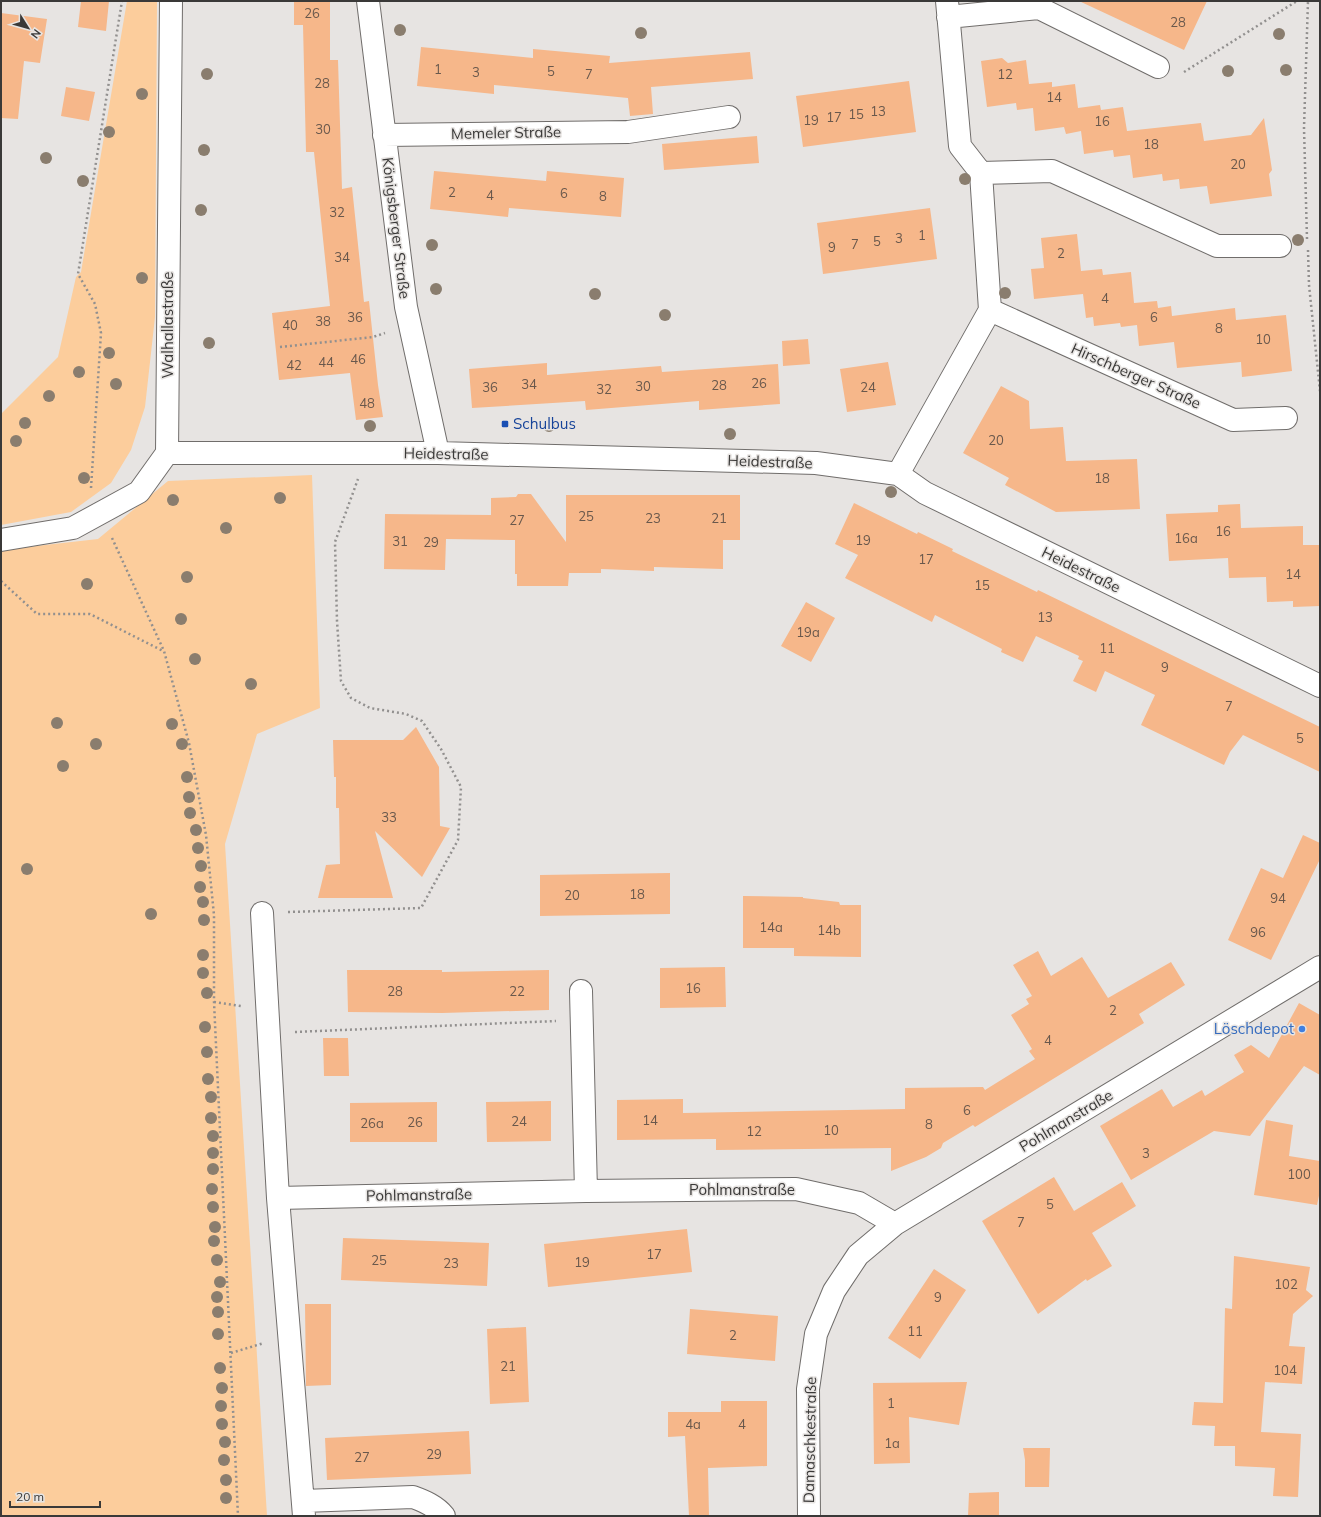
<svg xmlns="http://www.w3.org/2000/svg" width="1321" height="1517" font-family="Mulish,sans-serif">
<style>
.green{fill:#fccd9c}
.building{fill:#f6b78a}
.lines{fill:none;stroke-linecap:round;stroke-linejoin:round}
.minor-casing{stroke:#706d6b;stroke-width:24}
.path{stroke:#92908f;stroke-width:2.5;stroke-dasharray:2 3;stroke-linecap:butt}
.minor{stroke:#fff;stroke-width:22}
.tree{fill:#8a7d6e}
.transit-dot{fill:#1a4fb4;stroke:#e7e4e2;stroke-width:1.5}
.shop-dot{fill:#3f7fe0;stroke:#e7e4e2;stroke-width:1.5}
.labels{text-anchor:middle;stroke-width:3;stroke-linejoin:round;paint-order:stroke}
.number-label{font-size:13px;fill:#69584c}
.street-label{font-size:15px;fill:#3a3938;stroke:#e7e4e2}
.transit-label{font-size:15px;fill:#164399;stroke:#e7e4e2;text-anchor:start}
.shop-label{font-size:15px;fill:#366cbe;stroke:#e7e4e2;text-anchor:end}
</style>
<rect width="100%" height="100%" fill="#e7e4e2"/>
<path class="green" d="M 127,1 L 157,1 L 155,317 L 145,407 L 131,450 L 111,483 L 71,512 L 1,525 L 1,414 L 58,357 L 76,277 L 81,272 Z
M 312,475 L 320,708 L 257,734 L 225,844 L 267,1516 L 1,1516 L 1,550 L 98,539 L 168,481 Z"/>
<path class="building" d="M 81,1 L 109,1 L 106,31 L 78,27 Z
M 294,1 L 330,1 L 330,60 L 338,60 L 342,189 L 352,187 L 364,302 L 369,301 L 378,385 L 383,417 L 356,420 L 350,373 L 279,380 L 272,313 L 330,306 L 314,152 L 306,152 L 303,25 L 294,25 Z
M 1079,1 L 1207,1 L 1184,50 Z
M 1,13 L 47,19 L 40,63 L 24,61 L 18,119 L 1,118 Z
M 421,47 L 533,58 L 533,49 L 610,56 L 609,63 L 750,52 L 753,79 L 651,87 L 653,114 L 630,116 L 628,98 L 494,85 L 494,94 L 417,86 Z
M 1002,58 L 1008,63 L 1026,60 L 1029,84 L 1052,82 L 1052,87 L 1075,84 L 1078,108 L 1100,105 L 1101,110 L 1123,107 L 1127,131 L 1201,123 L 1204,141 L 1251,135 L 1264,118 L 1272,170 L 1269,174 L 1272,196 L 1210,204 L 1207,186 L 1180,189 L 1179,179 L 1163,181 L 1162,174 L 1133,178 L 1130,155 L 1114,157 L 1113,150 L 1084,154 L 1081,131 L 1066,134 L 1064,127 L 1035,131 L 1033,108 L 1017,110 L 1016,103 L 987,107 L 981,61 Z
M 909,81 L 916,132 L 803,147 L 796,96 Z
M 66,87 L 95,92 L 89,121 L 61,116 Z
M 757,136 L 759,163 L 664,170 L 662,144 Z
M 434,171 L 546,181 L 547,171 L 624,178 L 621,217 L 509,208 L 508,217 L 430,209 Z
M 930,208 L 937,259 L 823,274 L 817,223 Z
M 1077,234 L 1081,271 L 1102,269 L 1103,275 L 1131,272 L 1134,303 L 1157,301 L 1158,308 L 1171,306 L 1172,316 L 1235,308 L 1236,320 L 1286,315 L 1292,371 L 1242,377 L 1241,362 L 1177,368 L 1174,342 L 1139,346 L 1137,325 L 1121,327 L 1120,323 L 1094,326 L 1093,317 L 1086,318 L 1083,294 L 1034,299 L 1031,269 L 1044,268 L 1041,238 Z
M 808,339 L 810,364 L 783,366 L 782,341 Z
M 888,362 L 896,405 L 847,412 L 840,369 Z
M 547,363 L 547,375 L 661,366 L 662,372 L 778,364 L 780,404 L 699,410 L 699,401 L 586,410 L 585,401 L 472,408 L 469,369 Z
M 1001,386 L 1029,401 L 1030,429 L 1063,427 L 1066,461 L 1137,459 L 1140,509 L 1056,512 L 1005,485 L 1009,478 L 963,453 Z
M 518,494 L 531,494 L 566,542 L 566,495 L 740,495 L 740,540 L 723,540 L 723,569 L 654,567 L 654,571 L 601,569 L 601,573 L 569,573 L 568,586 L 517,586 L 517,574 L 515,574 L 515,540 L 446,539 L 445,570 L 384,569 L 385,514 L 491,515 L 491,498 L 516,497 Z
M 854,503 L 917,534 L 918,532 L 953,549 L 952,551 L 1037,592 L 1038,590 L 1320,727 L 1320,772 L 1243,735 L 1230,752 L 1224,765 L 1141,725 L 1155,695 L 1105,671 L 1096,692 L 1073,681 L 1083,661 L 1078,659 L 1079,656 L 1036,636 L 1023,662 L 1001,652 L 1002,649 L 935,615 L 932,622 L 845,578 L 858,555 L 835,544 Z
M 1240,504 L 1241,528 L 1303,526 L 1303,545 L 1320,545 L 1320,606 L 1293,607 L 1293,601 L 1267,602 L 1266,577 L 1229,578 L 1228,558 L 1169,561 L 1166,514 L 1218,512 L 1218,505 Z
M 806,602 L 835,618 L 811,662 L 781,646 Z
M 416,727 L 439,767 L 440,826 L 450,828 L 422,877 L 375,831 L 393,898 L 318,898 L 326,865 L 340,864 L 339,808 L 336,808 L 336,777 L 334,777 L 333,740 L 403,740 Z
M 1303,835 L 1320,843 L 1320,859 L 1271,960 L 1228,940 L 1261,868 L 1283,878 Z
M 670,873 L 670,914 L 540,916 L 540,875 Z
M 743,896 L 803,897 L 803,898 L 839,902 L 840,905 L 861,905 L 861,957 L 794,956 L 794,948 L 743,948 Z
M 1038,951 L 1051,976 L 1082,957 L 1108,998 L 1171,962 L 1185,985 L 1139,1014 L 1144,1023 L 975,1127 L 973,1125 L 943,1143 L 941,1148 L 926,1157 L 891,1171 L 891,1148 L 716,1150 L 716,1139 L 617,1140 L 617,1100 L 683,1099 L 683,1113 L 905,1109 L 905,1088 L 983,1087 L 985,1090 L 1035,1059 L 1029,1051 L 1032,1049 L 1011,1015 L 1029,1004 L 1026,999 L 1032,996 L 1013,965 Z
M 725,967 L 726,1007 L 660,1008 L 660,968 Z
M 347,970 L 442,970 L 442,972 L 549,970 L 549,1010 L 442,1013 L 348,1012 Z
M 1299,1003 L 1320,1015 L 1320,1075 L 1304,1066 L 1250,1136 L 1214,1131 L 1131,1180 L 1100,1126 L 1162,1089 L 1173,1107 L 1202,1090 L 1205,1096 L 1244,1072 L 1234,1055 L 1251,1045 L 1269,1058 Z
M 323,1038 L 348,1038 L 349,1076 L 324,1076 Z
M 551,1101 L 551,1141 L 487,1142 L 486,1102 Z
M 437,1102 L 437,1142 L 350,1142 L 350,1103 Z
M 1266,1120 L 1293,1125 L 1289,1156 L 1320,1161 L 1320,1191 L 1317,1205 L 1254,1195 Z
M 1054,1177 L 1074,1211 L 1122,1182 L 1136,1206 L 1092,1233 L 1112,1266 L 1087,1281 L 1086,1279 L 1038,1314 L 982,1221 Z
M 687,1229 L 692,1272 L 548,1287 L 544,1244 Z
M 343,1238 L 489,1243 L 487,1286 L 341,1280 Z
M 1234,1256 L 1310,1267 L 1306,1290 L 1313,1296 L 1293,1314 L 1289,1346 L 1305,1347 L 1302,1384 L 1265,1382 L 1261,1432 L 1301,1434 L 1298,1497 L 1273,1496 L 1275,1468 L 1235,1466 L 1235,1446 L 1214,1446 L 1215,1426 L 1192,1425 L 1194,1402 L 1223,1403 L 1225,1308 L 1232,1309 Z
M 934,1269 L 966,1290 L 920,1359 L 888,1338 Z
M 305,1304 L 331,1304 L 331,1385 L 306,1386 Z
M 690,1309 L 778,1316 L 775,1361 L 687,1354 Z
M 526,1327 L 529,1402 L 490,1404 L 487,1329 Z
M 967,1382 L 959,1425 L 909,1417 L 910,1463 L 874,1464 L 873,1383 Z
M 721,1401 L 767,1401 L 767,1466 L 708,1468 L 709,1516 L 689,1516 L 685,1436 L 668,1437 L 668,1412 L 721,1412 Z
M 469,1431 L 471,1474 L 327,1480 L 325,1438 Z
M 1023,1448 L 1050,1448 L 1049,1487 L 1025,1487 L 1025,1460 Z
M 999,1492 L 999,1516 L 968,1516 L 969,1493 Z"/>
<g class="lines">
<defs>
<path id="minor" d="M 368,1 L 406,307 L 438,453
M 948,17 L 1039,8 L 1158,67
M 384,135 L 628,132 L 729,117
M 981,173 L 1052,171 L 1217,246 L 1280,246
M 990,310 L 1233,420 L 1286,418
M 167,453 L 438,453 L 816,463 L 898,474 L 925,493 L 1320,686
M 898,474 L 990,310 L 981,173 L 960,146 L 947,1
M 1,540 L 73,528 L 139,492 L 167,453 L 171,1
M 262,913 L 278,1198 L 304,1516
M 581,991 L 586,1191
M 278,1198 L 586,1191 L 796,1189 L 859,1203 L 895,1224
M 303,1501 L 413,1497 C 424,1501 436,1506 444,1516
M 809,1516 L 808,1389 L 816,1334 L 834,1291 L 858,1255 L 895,1224 L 1320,967"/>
</defs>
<use href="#minor" class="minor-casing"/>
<path class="path" d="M 1184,72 L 1297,1
M 1307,239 L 1304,128 L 1308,1
M 1308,250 L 1309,285 L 1320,391
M 280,347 L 373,337 L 385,333
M 91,488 L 101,333 L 95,304 L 78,274 L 122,1
M 112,538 L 164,651 L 189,743 L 206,835 L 214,915 L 214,1002 L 238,1516
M 1,581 L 37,614 L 90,614 L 163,651
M 288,912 L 421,908 L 458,840 L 461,787 L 441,749 L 422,721 L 406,714 L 370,708 L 351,698 L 341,681 L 337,621 L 335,542 L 358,479
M 214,1002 L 241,1006
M 295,1032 L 556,1021
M 231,1353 L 264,1343"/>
<use href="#minor" class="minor"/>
</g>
<g class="tree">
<circle cx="400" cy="30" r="6"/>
<circle cx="641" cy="33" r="6"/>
<circle cx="1279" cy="34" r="6"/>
<circle cx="1286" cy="70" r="6"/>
<circle cx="1228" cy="71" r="6"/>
<circle cx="207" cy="74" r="6"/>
<circle cx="142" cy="94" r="6"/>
<circle cx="109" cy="132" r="6"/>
<circle cx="204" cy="150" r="6"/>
<circle cx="46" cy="158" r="6"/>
<circle cx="965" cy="179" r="6"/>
<circle cx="83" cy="181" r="6"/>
<circle cx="201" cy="210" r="6"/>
<circle cx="1298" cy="240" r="6"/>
<circle cx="432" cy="245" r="6"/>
<circle cx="142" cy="278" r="6"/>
<circle cx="436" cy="289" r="6"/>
<circle cx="1005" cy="293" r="6"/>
<circle cx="595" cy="294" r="6"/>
<circle cx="665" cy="315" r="6"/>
<circle cx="209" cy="343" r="6"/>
<circle cx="109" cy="353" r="6"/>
<circle cx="79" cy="372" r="6"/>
<circle cx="116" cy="384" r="6"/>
<circle cx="49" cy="396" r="6"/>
<circle cx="25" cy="423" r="6"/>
<circle cx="370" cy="426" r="6"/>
<circle cx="549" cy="426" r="6"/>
<circle cx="730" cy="434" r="6"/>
<circle cx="16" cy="441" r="6"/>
<circle cx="84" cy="478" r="6"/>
<circle cx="891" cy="492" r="6"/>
<circle cx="280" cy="498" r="6"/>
<circle cx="173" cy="500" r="6"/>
<circle cx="226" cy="528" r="6"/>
<circle cx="187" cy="577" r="6"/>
<circle cx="87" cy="584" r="6"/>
<circle cx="181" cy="619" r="6"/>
<circle cx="195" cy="659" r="6"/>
<circle cx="251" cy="684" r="6"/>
<circle cx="57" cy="723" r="6"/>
<circle cx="172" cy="724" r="6"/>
<circle cx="96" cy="744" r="6"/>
<circle cx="182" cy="744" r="6"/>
<circle cx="63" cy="766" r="6"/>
<circle cx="187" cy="777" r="6"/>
<circle cx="189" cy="797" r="6"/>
<circle cx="190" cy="813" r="6"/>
<circle cx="196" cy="830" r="6"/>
<circle cx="198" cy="848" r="6"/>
<circle cx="201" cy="866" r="6"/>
<circle cx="27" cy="869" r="6"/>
<circle cx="200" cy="887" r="6"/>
<circle cx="203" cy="902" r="6"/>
<circle cx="151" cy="914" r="6"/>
<circle cx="204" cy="920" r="6"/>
<circle cx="203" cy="955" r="6"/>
<circle cx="203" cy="973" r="6"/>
<circle cx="207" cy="993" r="6"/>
<circle cx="205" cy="1027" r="6"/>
<circle cx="207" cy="1052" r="6"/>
<circle cx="208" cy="1079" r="6"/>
<circle cx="211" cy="1097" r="6"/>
<circle cx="211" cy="1118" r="6"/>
<circle cx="213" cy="1136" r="6"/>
<circle cx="213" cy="1153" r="6"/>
<circle cx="213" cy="1169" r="6"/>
<circle cx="212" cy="1189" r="6"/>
<circle cx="213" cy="1207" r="6"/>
<circle cx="215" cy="1227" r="6"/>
<circle cx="214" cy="1241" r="6"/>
<circle cx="217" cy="1260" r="6"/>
<circle cx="220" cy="1282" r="6"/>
<circle cx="217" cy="1297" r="6"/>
<circle cx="218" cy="1312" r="6"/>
<circle cx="218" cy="1334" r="6"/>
<circle cx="220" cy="1368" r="6"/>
<circle cx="222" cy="1388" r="6"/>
<circle cx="221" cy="1406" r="6"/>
<circle cx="222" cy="1424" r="6"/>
<circle cx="225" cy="1442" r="6"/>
<circle cx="224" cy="1460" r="6"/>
<circle cx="226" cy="1480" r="6"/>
<circle cx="226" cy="1498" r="6"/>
</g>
<rect class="transit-dot" x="501" y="420" width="8" height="8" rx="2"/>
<circle class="shop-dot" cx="1302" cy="1029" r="4"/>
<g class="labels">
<g class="number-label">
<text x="312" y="18">26</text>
<text x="1178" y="27">28</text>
<text x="438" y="74">1</text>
<text x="551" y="76">5</text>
<text x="476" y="77">3</text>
<text x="589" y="79">7</text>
<text x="1005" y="79">12</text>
<text x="322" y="88">28</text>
<text x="1054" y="102">14</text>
<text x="878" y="116">13</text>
<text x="856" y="119">15</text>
<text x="834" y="122">17</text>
<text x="811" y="125">19</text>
<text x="1102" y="126">16</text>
<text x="323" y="134">30</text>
<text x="1151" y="149">18</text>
<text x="1238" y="169">20</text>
<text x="452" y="197">2</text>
<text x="564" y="198">6</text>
<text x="490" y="200">4</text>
<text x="603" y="201">8</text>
<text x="337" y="217">32</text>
<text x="922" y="240">1</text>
<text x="899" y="243">3</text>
<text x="877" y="246">5</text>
<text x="855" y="249">7</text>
<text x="832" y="252">9</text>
<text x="1061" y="258">2</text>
<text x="342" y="262">34</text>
<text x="1105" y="303">4</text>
<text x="355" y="322">36</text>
<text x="1154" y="322">6</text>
<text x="323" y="326">38</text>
<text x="290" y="330">40</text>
<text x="1219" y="333">8</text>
<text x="1263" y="344">10</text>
<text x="358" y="364">46</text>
<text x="326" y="367">44</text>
<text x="294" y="370">42</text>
<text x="759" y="388">26</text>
<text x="529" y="389">34</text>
<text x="719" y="390">28</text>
<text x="643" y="391">30</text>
<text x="490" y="392">36</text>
<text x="868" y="392">24</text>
<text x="604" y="394">32</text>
<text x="367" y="408">48</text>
<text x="996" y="445">20</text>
<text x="1102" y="483">18</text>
<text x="586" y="521">25</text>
<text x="653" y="523">23</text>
<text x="719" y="523">21</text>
<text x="517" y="525">27</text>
<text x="1223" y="536">16</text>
<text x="1186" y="543">16a</text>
<text x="863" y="545">19</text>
<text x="400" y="546">31</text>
<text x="431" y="547">29</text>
<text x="926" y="564">17</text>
<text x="1293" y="579">14</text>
<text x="982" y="590">15</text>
<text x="1045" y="622">13</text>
<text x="808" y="637">19a</text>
<text x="1107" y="653">11</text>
<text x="1165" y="672">9</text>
<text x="1229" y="711">7</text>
<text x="1300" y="743">5</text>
<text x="389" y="822">33</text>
<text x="637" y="899">18</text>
<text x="572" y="900">20</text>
<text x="1278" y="903">94</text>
<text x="771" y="932">14a</text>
<text x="829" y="935">14b</text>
<text x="1258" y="937">96</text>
<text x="693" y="993">16</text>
<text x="395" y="996">28</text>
<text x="517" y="996">22</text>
<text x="1113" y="1015">2</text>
<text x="1048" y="1045">4</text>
<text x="967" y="1115">6</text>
<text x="650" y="1125">14</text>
<text x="519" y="1126">24</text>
<text x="415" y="1127">26</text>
<text x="372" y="1128">26a</text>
<text x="929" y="1129">8</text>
<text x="831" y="1135">10</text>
<text x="754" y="1136">12</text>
<text x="1146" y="1158">3</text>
<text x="1299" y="1179">100</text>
<text x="1050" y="1209">5</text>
<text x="1021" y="1227">7</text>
<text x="654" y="1259">17</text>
<text x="379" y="1265">25</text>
<text x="582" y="1267">19</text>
<text x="451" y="1268">23</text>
<text x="1286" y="1289">102</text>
<text x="938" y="1302">9</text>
<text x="915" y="1336">11</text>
<text x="733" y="1340">2</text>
<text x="508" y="1371">21</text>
<text x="1285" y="1375">104</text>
<text x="891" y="1408">1</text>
<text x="693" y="1429">4a</text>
<text x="742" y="1429">4</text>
<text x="892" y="1448">1a</text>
<text x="434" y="1459">29</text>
<text x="362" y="1462">27</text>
</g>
<g class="street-label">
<text transform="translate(506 133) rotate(-1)" y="5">Memeler Straße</text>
<text transform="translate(396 228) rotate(83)" y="5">Königsberger Straße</text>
<text transform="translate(168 325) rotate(-90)" y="5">Walhallastraße</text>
<text transform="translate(1136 376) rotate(24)" y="5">Hirschberger Straße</text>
<text transform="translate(446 454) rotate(1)" y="5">Heidestraße</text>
<text transform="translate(770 462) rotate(2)" y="5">Heidestraße</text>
<text transform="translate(1081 570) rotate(26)" y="5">Heidestraße</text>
<text transform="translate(1066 1121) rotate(-31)" y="5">Pohlmanstraße</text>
<text x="742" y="1195">Pohlmanstraße</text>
<text transform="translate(419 1195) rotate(-1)" y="5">Pohlmanstraße</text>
<text transform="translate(810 1440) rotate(-89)" y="5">Damaschkestraße</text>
</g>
<g class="transit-label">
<text x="513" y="429">Schulbus</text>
</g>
<g class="shop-label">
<text x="1294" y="1034">Löschdepot</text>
</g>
</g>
<rect width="1321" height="1517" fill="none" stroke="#3a3938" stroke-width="4"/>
<g transform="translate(28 28) rotate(127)" stroke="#e7e4e2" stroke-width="3" paint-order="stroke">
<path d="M0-3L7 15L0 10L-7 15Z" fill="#3a3938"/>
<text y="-6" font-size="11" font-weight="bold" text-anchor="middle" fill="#3a3938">N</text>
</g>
<path d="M10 1501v6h90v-6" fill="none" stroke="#3a3938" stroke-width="2"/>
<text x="16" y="1501" font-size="12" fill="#3a3938" stroke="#e7e4e2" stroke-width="3" paint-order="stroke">20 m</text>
</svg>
